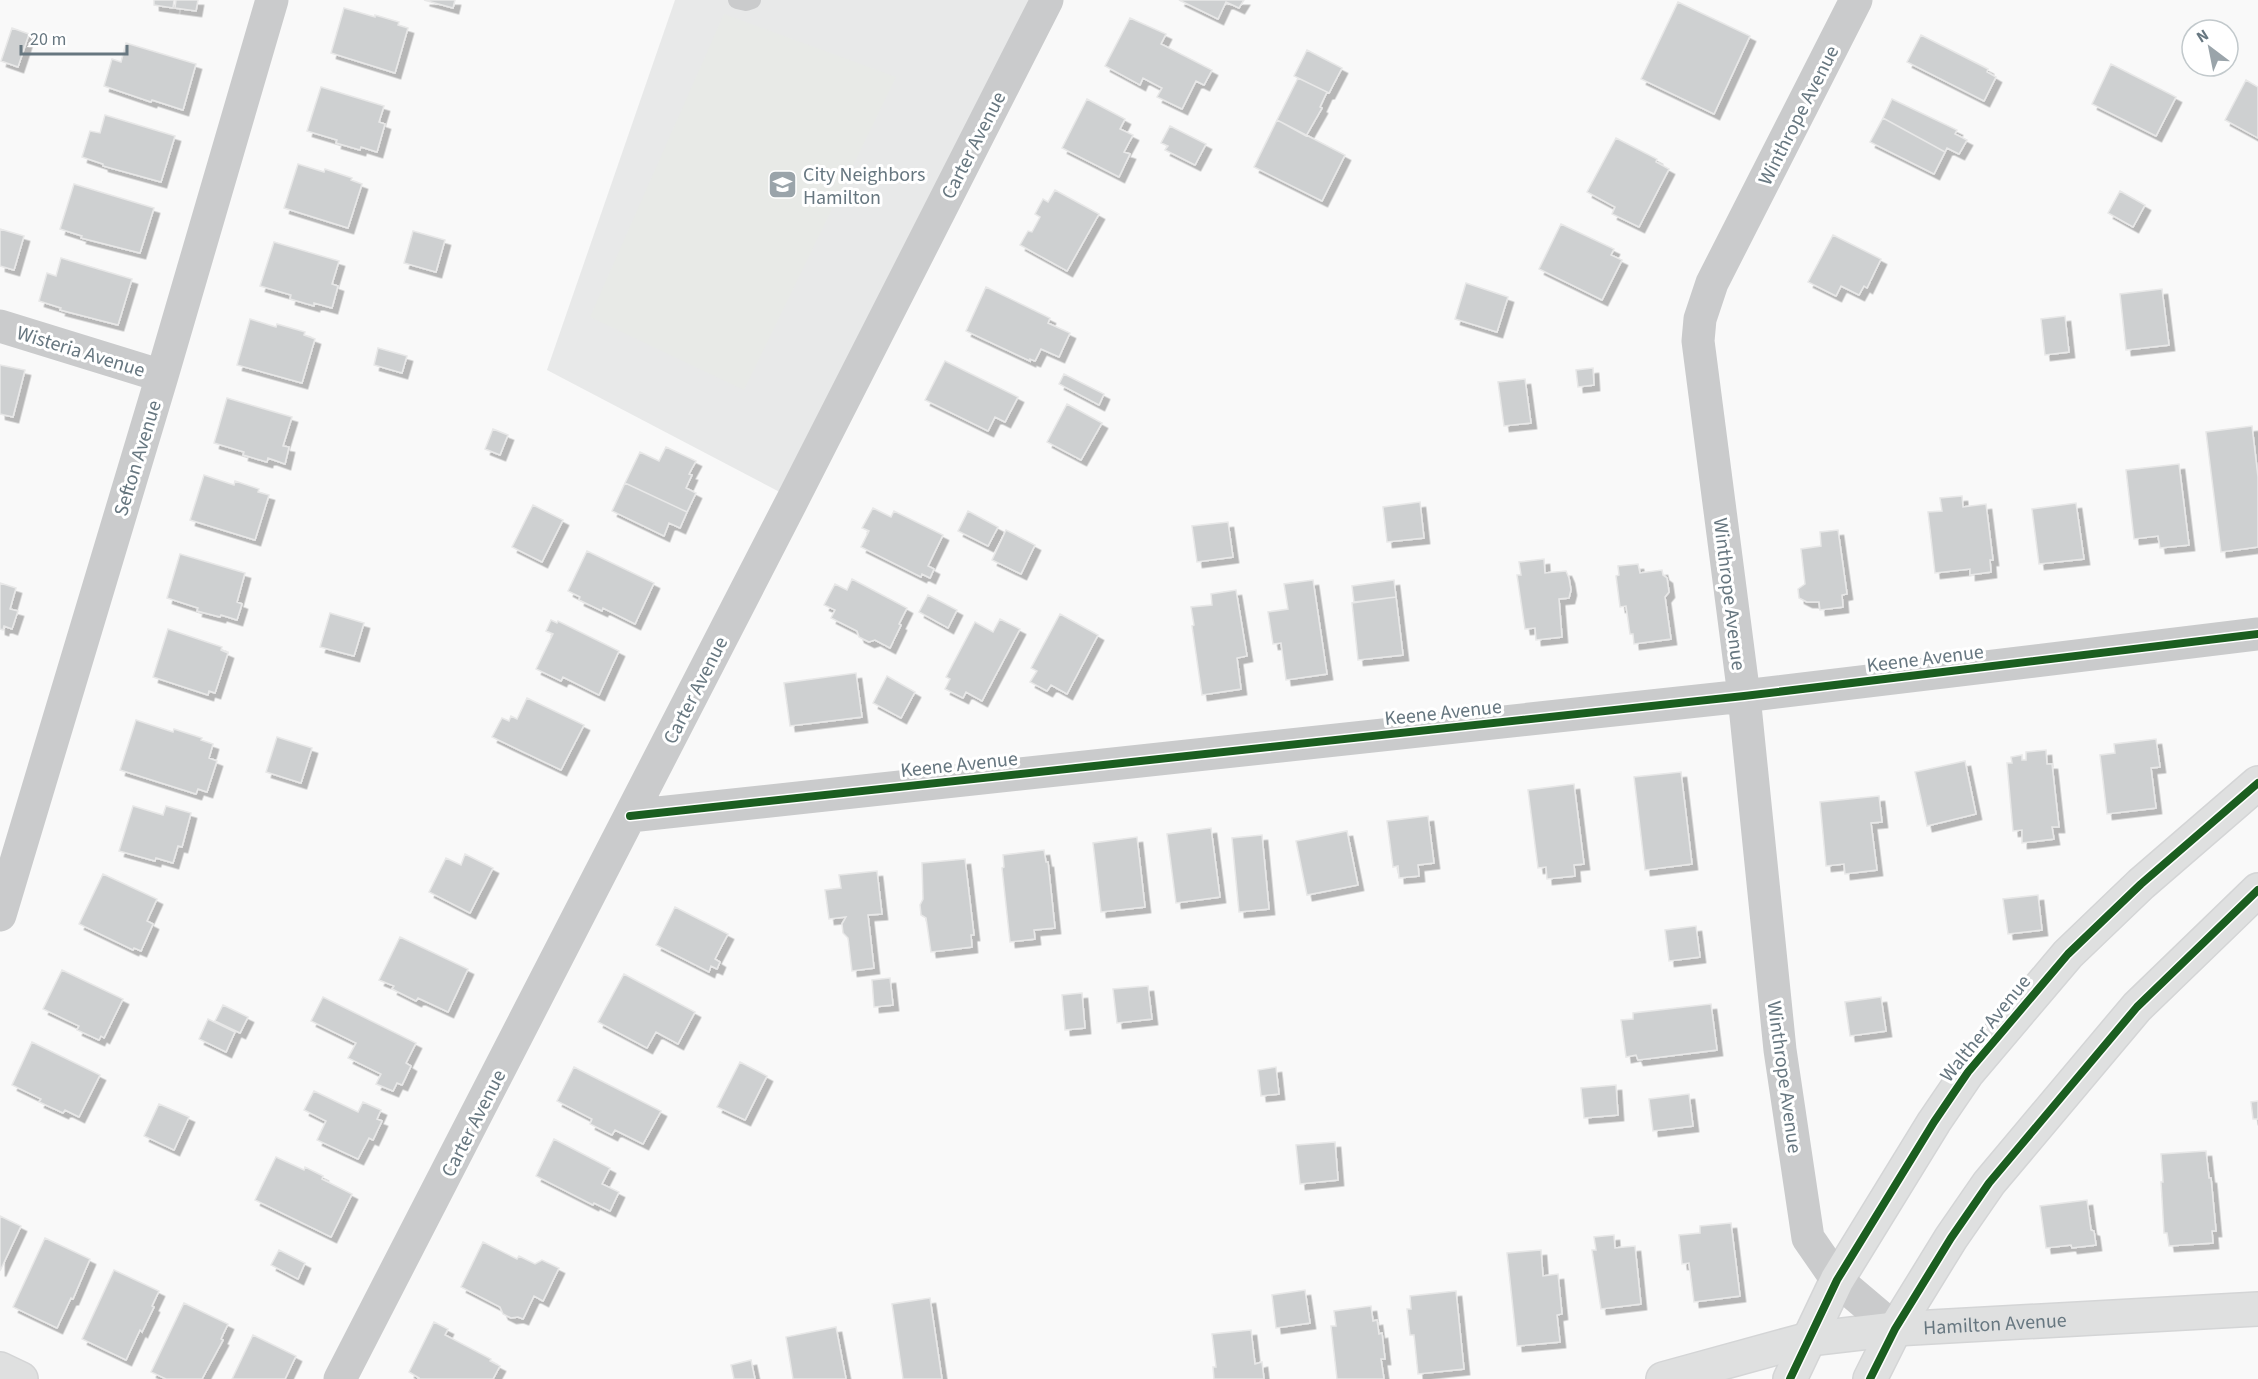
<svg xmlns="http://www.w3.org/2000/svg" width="2258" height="1379" font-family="'Source Sans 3',sans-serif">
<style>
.built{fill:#e8e9e9}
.green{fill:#e8eae7}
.building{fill:#ced0d1;stroke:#e8e8e8;stroke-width:1.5;filter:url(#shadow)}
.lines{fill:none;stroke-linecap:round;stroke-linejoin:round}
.secondary-casing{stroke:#d4d5d6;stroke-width:36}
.lane{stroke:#cacbcc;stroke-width:18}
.street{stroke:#cacbcc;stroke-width:33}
.secondary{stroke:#dfe0e0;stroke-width:33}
.cycleway-casing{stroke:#fff;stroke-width:11}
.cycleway{stroke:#1b5e20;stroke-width:8}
.labels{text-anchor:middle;stroke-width:6;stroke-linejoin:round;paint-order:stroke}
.street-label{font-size:20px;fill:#677780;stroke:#fff}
.poi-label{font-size:20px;fill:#677780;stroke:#fff;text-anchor:start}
</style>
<defs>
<filter id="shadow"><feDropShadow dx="5.5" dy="5.5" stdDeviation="0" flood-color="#0004"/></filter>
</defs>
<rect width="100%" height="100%" fill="#f9f9f9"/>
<path class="built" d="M 675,0 L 1047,0 L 793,499 L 547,370 Z"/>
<path class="green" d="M 724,14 L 896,77 L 744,390 L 590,317 Z"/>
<path class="building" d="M 154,0 L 174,0 L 173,8 L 154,5 Z
M 176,0 L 198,0 L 196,11 L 175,8 Z
M 424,0 L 455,0 L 453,8 Z
M 1179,0 L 1244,0 L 1239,8 L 1226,2 L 1218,19 Z
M 1678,2 L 1750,36 L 1714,114 L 1641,79 Z
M 344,8 L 375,17 L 375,15 L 399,22 L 398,25 L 408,28 L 395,73 L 331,53 Z
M 1130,18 L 1166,34 L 1161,44 L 1212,70 L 1204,85 L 1196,81 L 1182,109 L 1157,97 L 1162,88 L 1143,78 L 1140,85 L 1105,66 Z
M 12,28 L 29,34 L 18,67 L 1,61 Z
M 1921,35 L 1988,69 L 1987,72 L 1996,77 L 1984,101 L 1907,62 Z
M 126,43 L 196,64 L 183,110 L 152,100 L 151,102 L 104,86 L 112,59 L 121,62 Z
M 1307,50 L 1342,68 L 1329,93 L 1294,76 Z
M 2111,64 L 2176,97 L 2156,136 L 2092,104 Z
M 1298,78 L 1327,92 L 1320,107 L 1322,108 L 1306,136 L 1277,120 Z
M 2246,80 L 2258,87 L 2258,138 L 2225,120 Z
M 321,87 L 384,106 L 379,122 L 385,124 L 377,152 L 361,147 L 360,150 L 336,143 L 337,140 L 307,131 Z
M 1087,99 L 1125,119 L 1120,129 L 1133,135 L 1124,152 L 1130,154 L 1119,177 L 1062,148 Z
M 1892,99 L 1957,130 L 1955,134 L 1967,140 L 1959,154 L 1947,148 L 1945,152 L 1883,118 Z
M 105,115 L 175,136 L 161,182 L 103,166 L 103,164 L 82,157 L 90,131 L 100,133 Z
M 1883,118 L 1945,152 L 1934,174 L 1870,142 Z
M 1277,120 L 1345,155 L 1322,201 L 1254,167 Z
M 1170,126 L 1206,144 L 1195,165 L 1165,150 L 1168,146 L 1161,143 Z
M 1616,138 L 1657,159 L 1656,162 L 1669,169 L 1639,227 L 1612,214 L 1615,207 L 1587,192 Z
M 298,164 L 324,172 L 325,169 L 352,178 L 351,180 L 362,184 L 348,228 L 284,208 Z
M 74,184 L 154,208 L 140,253 L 81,238 L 82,236 L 60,229 Z
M 1055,190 L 1099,214 L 1067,271 L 1020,245 L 1028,231 L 1032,232 L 1040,217 L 1035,214 L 1043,199 L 1048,202 Z
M 2120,191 L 2145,205 L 2133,227 L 2108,213 Z
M 1561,224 L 1614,249 L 1611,255 L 1622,260 L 1602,300 L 1539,269 Z
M 0,229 L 24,236 L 14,270 L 0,266 Z
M 413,231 L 445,240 L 436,272 L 404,263 Z
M 1833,235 L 1881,259 L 1867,288 L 1864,286 L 1859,295 L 1841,286 L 1836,296 L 1808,282 Z
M 274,242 L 339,261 L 332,284 L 338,286 L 332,308 L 314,303 L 314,306 L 290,299 L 291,295 L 260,286 Z
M 61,258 L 132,279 L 118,325 L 60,310 L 61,308 L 39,301 L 47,273 L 56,276 Z
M 1466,283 L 1508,297 L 1497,332 L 1455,319 Z
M 986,287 L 1050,318 L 1048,323 L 1070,333 L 1059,357 L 1041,349 L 1035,361 L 1030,359 L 1030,361 L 966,331 Z
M 2162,289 L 2169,345 L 2126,350 L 2120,294 Z
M 2065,316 L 2069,352 L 2045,355 L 2041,319 Z
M 250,319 L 276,327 L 277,324 L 305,332 L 304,335 L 315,339 L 302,383 L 237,365 Z
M 378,348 L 407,356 L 402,373 L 374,365 Z
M 945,361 L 1018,397 L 1005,422 L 995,417 L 988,431 L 925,400 Z
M 0,365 L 25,370 L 13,417 L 0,414 Z
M 1593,368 L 1594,385 L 1578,387 L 1576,370 Z
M 1064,374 L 1104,394 L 1099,405 L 1059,384 Z
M 1525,379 L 1531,423 L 1504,426 L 1498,382 Z
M 227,398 L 292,417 L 283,446 L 289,447 L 285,464 L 268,458 L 267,462 L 243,455 L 244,452 L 214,443 Z
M 1067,404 L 1102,423 L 1081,460 L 1047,442 Z
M 2252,426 L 2258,477 L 2258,547 L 2221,552 L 2206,432 Z
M 493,429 L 508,435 L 500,455 L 485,449 Z
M 666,447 L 696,461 L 689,474 L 692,475 L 686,488 L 696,493 L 687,512 L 625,483 L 640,452 L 659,461 Z
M 2179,464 L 2189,545 L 2160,548 L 2158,536 L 2134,539 L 2126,470 Z
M 204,475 L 234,485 L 235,481 L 259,489 L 258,492 L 269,495 L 255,540 L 190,520 Z
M 625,483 L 687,512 L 680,528 L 669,523 L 664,536 L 612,511 Z
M 1962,496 L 1963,507 L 1986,504 L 1993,560 L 1990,560 L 1991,572 L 1970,575 L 1970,569 L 1935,573 L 1928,512 L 1942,511 L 1940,498 Z
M 1420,502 L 1424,538 L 1387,542 L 1383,507 Z
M 2076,503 L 2084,559 L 2039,564 L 2032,509 Z
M 533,505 L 563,520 L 542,562 L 512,547 Z
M 873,508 L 891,517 L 894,511 L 943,535 L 928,566 L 934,569 L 930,578 L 922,574 L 921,577 L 861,547 L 869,531 L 862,528 Z
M 968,511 L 998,527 L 988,546 L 958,531 Z
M 1228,522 L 1233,557 L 1197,562 L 1192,526 Z
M 1006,530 L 1035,545 L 1021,574 L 992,560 Z
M 1838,530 L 1847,594 L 1842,595 L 1843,607 L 1820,610 L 1819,602 L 1807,602 L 1799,598 L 1798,589 L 1805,584 L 1801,549 L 1821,546 L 1820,532 Z
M 587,551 L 654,583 L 635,624 L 603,608 L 602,611 L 579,600 L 580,597 L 568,591 Z
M 180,554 L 245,573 L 237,602 L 242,604 L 237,620 L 221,615 L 220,617 L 197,611 L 198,608 L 167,598 Z
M 1544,559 L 1545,573 L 1566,571 L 1569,578 L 1571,590 L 1569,598 L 1559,599 L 1562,637 L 1536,640 L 1535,628 L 1525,629 L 1517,575 L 1521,575 L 1519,562 Z
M 1638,564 L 1640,573 L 1662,570 L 1663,575 L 1667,578 L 1669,592 L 1665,597 L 1671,639 L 1634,644 L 1633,634 L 1630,634 L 1626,606 L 1620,607 L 1616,576 L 1619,575 L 1618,566 Z
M 852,579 L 907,608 L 899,624 L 901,625 L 890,648 L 875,640 L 869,642 L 859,637 L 857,631 L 831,618 L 835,610 L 824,605 L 835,584 L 847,590 Z
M 1313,580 L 1327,674 L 1286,680 L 1281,643 L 1273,644 L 1268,612 L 1288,609 L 1284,584 Z
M 1394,580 L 1396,597 L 1354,602 L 1352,586 Z
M 0,583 L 16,588 L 10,609 L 18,611 L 12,629 L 4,626 L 3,630 L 0,629 Z
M 1236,590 L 1247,656 L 1237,658 L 1241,689 L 1202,695 L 1192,626 L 1194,625 L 1191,607 L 1212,605 L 1211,594 Z
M 928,595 L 957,610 L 948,628 L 919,612 Z
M 1396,597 L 1403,655 L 1358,660 L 1352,603 Z
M 330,613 L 364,623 L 354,656 L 320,647 Z
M 1060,614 L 1098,635 L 1067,694 L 1051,685 L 1047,691 L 1030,682 L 1037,671 L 1031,668 Z
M 1000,619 L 1020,629 L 982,701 L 966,692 L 963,698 L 945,689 L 950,679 L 946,677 L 975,622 L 993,632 Z
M 551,620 L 557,623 L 558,621 L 619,651 L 599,695 L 563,677 L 561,681 L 536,669 L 553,634 L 546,631 Z
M 168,629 L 222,647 L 221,650 L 228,653 L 215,693 L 209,691 L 208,695 L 153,677 Z
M 856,673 L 862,717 L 790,726 L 784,683 Z
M 887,676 L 915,692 L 901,718 L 873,703 Z
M 527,698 L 584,725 L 561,770 L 492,737 L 502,718 L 509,721 L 511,716 L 517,719 Z
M 136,720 L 173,732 L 174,729 L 202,738 L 201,740 L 213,744 L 209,758 L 217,761 L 207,792 L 198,789 L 196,794 L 120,770 Z
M 277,737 L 312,748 L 301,783 L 266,772 Z
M 2156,739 L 2160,767 L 2151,768 L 2156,808 L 2107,814 L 2100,755 L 2115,753 L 2114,744 Z
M 2046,750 L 2047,764 L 2052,764 L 2059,827 L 2052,827 L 2054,839 L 2022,843 L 2022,830 L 2013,831 L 2007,763 L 2012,763 L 2011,757 L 2022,755 L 2022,760 L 2026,760 L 2026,752 Z
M 1965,761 L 1976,814 L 1927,826 L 1915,772 Z
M 1681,772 L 1692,864 L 1645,870 L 1634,777 Z
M 1574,784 L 1584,864 L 1574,865 L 1575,876 L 1547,879 L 1546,867 L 1538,868 L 1528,790 Z
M 1879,796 L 1882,822 L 1871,823 L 1877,870 L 1845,874 L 1844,864 L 1826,866 L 1820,802 Z
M 133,806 L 163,815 L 166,806 L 191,813 L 182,847 L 178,846 L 173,863 L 156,858 L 155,861 L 119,851 Z
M 1428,816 L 1434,863 L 1418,865 L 1419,876 L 1399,878 L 1398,866 L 1393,867 L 1387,821 Z
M 1211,828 L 1220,897 L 1176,903 L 1167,834 Z
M 1347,831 L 1358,885 L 1307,895 L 1296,841 Z
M 1262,835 L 1269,909 L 1239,912 L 1232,838 Z
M 1137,837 L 1145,907 L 1101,912 L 1093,843 Z
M 1044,850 L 1046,862 L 1048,862 L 1055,928 L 1034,930 L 1035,939 L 1010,942 L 1002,868 L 1004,867 L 1003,855 Z
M 465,854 L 493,868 L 470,913 L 429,892 L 446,858 L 461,865 Z
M 965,859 L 974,935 L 971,935 L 972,947 L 931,952 L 926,918 L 921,915 L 920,905 L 923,899 L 922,863 Z
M 877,871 L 882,914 L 868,915 L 874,968 L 852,971 L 848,938 L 843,933 L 842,924 L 846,917 L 829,919 L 825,890 L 841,888 L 839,875 Z
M 103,874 L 157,899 L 147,921 L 153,924 L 141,951 L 134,948 L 133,950 L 79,924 Z
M 2038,895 L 2042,930 L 2008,934 L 2003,899 Z
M 675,907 L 728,934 L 715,959 L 720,962 L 717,969 L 711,966 L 709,972 L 656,945 Z
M 1696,926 L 1700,957 L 1669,961 L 1665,930 Z
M 400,937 L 468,969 L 448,1012 L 418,998 L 416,1001 L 392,989 L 394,986 L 379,980 Z
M 62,970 L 123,999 L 104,1038 L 101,1036 L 99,1040 L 77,1030 L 79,1026 L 43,1009 Z
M 624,974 L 695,1012 L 678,1044 L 656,1032 L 647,1048 L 598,1022 Z
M 890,978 L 893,1005 L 874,1007 L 872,980 Z
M 1148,986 L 1152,1019 L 1117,1023 L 1113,989 Z
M 1082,993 L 1085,1028 L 1065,1030 L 1062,995 Z
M 323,997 L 416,1043 L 406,1063 L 411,1066 L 402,1085 L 397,1083 L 393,1091 L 376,1084 L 381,1074 L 348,1058 L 356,1043 L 311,1021 Z
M 1881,997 L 1886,1031 L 1850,1036 L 1845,1002 Z
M 1711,1004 L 1717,1050 L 1638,1060 L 1636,1055 L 1626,1057 L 1621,1020 L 1633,1019 L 1633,1013 Z
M 223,1005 L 248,1017 L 240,1033 L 215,1021 Z
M 208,1019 L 235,1032 L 226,1052 L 199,1039 Z
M 32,1042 L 100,1075 L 79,1117 L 65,1110 L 63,1113 L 39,1102 L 41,1099 L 12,1085 Z
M 740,1062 L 767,1076 L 745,1120 L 717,1107 Z
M 574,1067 L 661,1111 L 643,1144 L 615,1130 L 612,1135 L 590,1124 L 592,1119 L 557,1101 Z
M 1276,1067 L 1279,1094 L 1261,1096 L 1258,1070 Z
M 1616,1085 L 1618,1115 L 1584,1118 L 1581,1088 Z
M 314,1091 L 358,1112 L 363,1102 L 381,1110 L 377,1119 L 382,1121 L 373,1140 L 369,1138 L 358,1159 L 317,1140 L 326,1121 L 304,1110 Z
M 1689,1094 L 1693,1126 L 1653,1131 L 1649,1099 Z
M 2258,1101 L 2258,1119 L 2253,1119 L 2251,1102 Z
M 159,1104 L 189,1117 L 174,1150 L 144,1136 Z
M 554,1139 L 610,1168 L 602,1184 L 619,1192 L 610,1211 L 594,1203 L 593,1205 L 536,1176 Z
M 1335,1142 L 1338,1180 L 1300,1184 L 1296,1145 Z
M 2206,1151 L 2209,1178 L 2211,1178 L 2216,1231 L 2212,1231 L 2213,1243 L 2169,1246 L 2167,1233 L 2164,1233 L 2161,1182 L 2163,1182 L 2161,1154 Z
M 276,1157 L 304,1170 L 305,1167 L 323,1176 L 322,1179 L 352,1194 L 331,1237 L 255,1200 Z
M 2087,1200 L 2091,1230 L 2094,1231 L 2096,1245 L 2072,1248 L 2071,1245 L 2046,1248 L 2040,1206 Z
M 0,1216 L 21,1226 L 0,1271 Z
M 1731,1223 L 1740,1296 L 1694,1302 L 1689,1263 L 1682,1264 L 1679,1235 L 1700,1233 L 1700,1226 Z
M 1614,1235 L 1615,1248 L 1635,1246 L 1641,1304 L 1601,1309 L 1592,1250 L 1596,1250 L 1594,1237 Z
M 45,1238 L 90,1259 L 73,1299 L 71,1298 L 57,1328 L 13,1307 Z
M 483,1242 L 517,1259 L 519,1256 L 535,1264 L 542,1260 L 559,1268 L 543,1301 L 534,1296 L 523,1319 L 518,1317 L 511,1318 L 503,1314 L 500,1307 L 461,1287 Z
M 279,1250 L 305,1263 L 298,1279 L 271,1265 Z
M 1541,1250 L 1543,1276 L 1558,1274 L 1562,1314 L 1557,1315 L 1560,1342 L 1517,1346 L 1507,1253 Z
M 114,1270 L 159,1291 L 152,1306 L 154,1307 L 142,1332 L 140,1330 L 126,1360 L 82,1339 Z
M 1305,1290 L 1310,1323 L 1276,1328 L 1272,1295 Z
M 1456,1291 L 1464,1369 L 1418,1374 L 1414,1335 L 1410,1335 L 1407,1309 L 1411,1309 L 1410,1296 Z
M 930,1298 L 942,1379 L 903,1379 L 892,1304 Z
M 184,1303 L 228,1324 L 221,1339 L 223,1340 L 202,1379 L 166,1379 L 151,1372 Z
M 1371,1306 L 1373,1321 L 1377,1320 L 1379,1334 L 1382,1333 L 1385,1359 L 1381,1359 L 1384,1379 L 1337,1379 L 1331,1326 L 1336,1326 L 1334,1311 Z
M 434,1322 L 448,1329 L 445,1335 L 491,1359 L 490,1361 L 500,1366 L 493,1379 L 418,1379 L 419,1378 L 409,1372 Z
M 836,1327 L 846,1379 L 793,1379 L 786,1337 Z
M 1251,1330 L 1255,1364 L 1262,1362 L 1264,1379 L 1214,1379 L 1213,1367 L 1216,1367 L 1212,1334 Z
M 253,1335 L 296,1356 L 285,1379 L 232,1379 Z
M 751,1360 L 755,1379 L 734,1379 L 731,1365 Z"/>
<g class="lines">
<defs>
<g id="secondary">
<path d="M 0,1369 L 21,1379"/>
<path id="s1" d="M 1663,1379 L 1809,1339 L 1895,1329 L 2258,1309"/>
<path d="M 1790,1379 L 1837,1280 L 1934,1122 L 1968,1072 L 2068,954 L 2141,884 L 2258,783"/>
<path d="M 1870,1379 L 1895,1329 L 1951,1238 L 1989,1183 L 2137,1007 L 2258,890"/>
</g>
</defs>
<use href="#secondary" class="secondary-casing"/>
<path class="lane" d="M 737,0 L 746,2 L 752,0"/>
<path class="street" d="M 1856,0 L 1712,283 L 1700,319 L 1698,341 L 1744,696 L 1780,1050 L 1808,1238 L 1837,1280 L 1895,1329
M 0,326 L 162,376
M 630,816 L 1744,696 L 2258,634
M 0,915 L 162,376 L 272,0
M 340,1379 L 793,499 L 1047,0"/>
<use href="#secondary" class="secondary"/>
<defs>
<path id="cycleway" d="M 630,816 L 1744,696 L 2258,634
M 1790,1379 L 1837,1280 L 1934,1122 L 1968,1072 L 2068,954 L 2141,884 L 2258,783
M 1870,1379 L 1895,1329 L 1951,1238 L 1989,1183 L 2137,1007 L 2258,890"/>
</defs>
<use href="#cycleway" class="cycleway-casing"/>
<use href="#cycleway" class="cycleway"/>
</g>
<defs>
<symbol id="school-square" viewBox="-11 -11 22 22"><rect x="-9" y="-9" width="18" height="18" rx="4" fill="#9aa4aa" stroke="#fff"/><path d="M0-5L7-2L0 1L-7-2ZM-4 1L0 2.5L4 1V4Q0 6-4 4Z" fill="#fff"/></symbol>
</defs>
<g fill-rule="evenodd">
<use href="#school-square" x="766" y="168" width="33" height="33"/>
</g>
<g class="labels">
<g class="street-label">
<text transform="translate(1798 115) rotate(-63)" y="7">Winthrope Avenue</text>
<text transform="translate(973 145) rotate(-63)" y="7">Carter Avenue</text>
<text transform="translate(81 351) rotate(17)" y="7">Wisteria Avenue</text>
<text transform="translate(137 458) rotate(-73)" y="7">Sefton Avenue</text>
<text transform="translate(1730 594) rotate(83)" y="7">Winthrope Avenue</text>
<text transform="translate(1925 658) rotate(-7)" y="7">Keene Avenue</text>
<text transform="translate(695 690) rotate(-63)" y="7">Carter Avenue</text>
<text transform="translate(1443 712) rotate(-6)" y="7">Keene Avenue</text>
<text transform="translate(959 764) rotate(-6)" y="7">Keene Avenue</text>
<text transform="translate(1985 1028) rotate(-51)" y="7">Walther Avenue</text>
<text transform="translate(1785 1077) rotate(82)" y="7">Winthrope Avenue</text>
<text transform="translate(473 1123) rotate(-63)" y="7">Carter Avenue</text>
<text dy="7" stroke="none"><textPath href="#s1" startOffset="338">Hamilton Avenue</textPath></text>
</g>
<g class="poi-label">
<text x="803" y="181">City Neighbors<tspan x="803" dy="23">Hamilton</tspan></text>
</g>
</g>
<g transform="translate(2210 48) rotate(328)"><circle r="28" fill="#ffffff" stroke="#c2c9cc" stroke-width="1.5"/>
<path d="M0-4.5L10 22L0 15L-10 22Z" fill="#9aa4aa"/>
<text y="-9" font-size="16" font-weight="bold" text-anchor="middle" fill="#677780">N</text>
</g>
<path d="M21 45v9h106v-9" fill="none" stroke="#677780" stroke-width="3"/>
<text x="30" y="45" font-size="18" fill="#677780" stroke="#ffffff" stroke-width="4.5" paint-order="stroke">20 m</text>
</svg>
